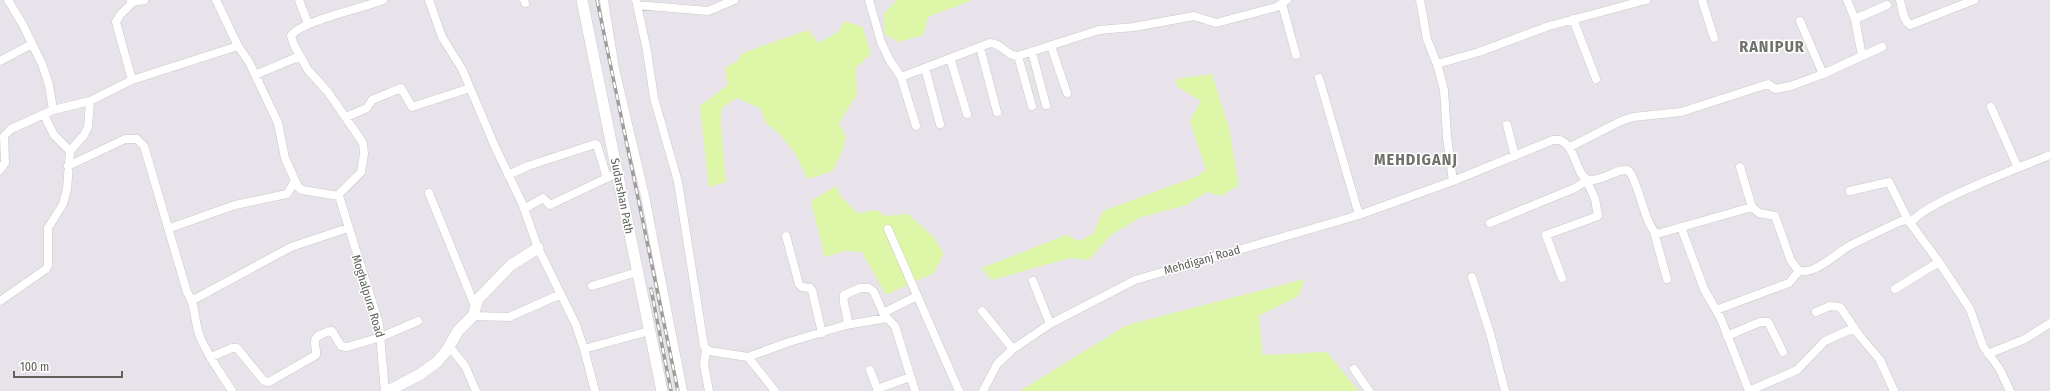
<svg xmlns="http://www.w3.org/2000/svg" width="2050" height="391" font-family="'Fira Sans Condensed',sans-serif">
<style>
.water{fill:#def6a7}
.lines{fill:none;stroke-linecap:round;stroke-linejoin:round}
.street-casing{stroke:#c8cbc5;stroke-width:9}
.secondary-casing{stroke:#cbcfc7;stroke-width:12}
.street{stroke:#fff;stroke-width:8}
.secondary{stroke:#fff;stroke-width:11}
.rail-casing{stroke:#9d9e9b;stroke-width:3.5}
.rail{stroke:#fff;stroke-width:2;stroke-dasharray:6;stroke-linecap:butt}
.labels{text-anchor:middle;stroke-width:3;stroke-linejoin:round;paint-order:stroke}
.street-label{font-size:12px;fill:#5e615a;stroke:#fff}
.district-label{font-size:16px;font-weight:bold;letter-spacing:1px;fill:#70736b;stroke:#fff}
</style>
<rect width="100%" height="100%" fill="#e8e2eb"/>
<path class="water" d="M 897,0 L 973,0 L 928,17 L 924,35 L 898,42 L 885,34 L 884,14 Z
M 845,21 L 863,27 L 871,54 L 856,68 L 857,95 L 839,123 L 846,137 L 843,150 L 833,171 L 808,179 L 796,155 L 780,134 L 766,123 L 760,108 L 737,98 L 722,108 L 721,123 L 726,182 L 709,187 L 700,106 L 728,85 L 725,68 L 736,62 L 743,53 L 808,30 L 819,43 L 839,31 Z
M 1212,74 L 1229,127 L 1239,185 L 1221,196 L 1207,192 L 1187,205 L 1139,218 L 1110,236 L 1089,260 L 1070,258 L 992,280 L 982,268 L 1066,235 L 1080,241 L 1093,234 L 1103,211 L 1198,176 L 1206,169 L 1190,121 L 1201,101 L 1178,87 L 1176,79 Z
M 836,186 L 841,196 L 858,213 L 877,210 L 885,216 L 908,214 L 934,237 L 944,254 L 934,273 L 886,295 L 862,252 L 846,251 L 825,257 L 811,201 Z
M 1305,279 L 1299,296 L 1259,316 L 1263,355 L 1327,352 L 1359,391 L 1020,391 L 1127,325 Z"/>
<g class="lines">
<defs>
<path id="street" d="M 131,0 L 133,2 L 144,0
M 299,0 L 308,24
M 383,0 C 363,8 301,21 291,36 L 294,45 L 308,70 L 328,92 L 363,143 L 364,154 L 361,172 L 339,194 L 339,196 L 379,324 L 385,391
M 429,0 L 442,37 L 462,69 L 496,149 L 522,203 L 538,248 L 576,325 L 584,349 L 595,391
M 524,0 L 525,3
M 604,0 L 615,69 L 645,196 L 683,391
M 636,0 L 647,51 L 654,98 L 678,182 L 704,346 L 709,351 L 748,357 L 775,391
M 869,0 L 881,42 L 889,59 L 901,77 L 916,126
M 1420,0 L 1427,39 L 1438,67 L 1444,90 L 1447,137 L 1453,181
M 1702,0 L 1714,38
M 1847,0 L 1855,19 L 1862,56
M 1900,0 C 1902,8 1903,20 1910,25 L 1974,0
M 1282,4 L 1296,55
M 637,5 L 708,11 L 734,0
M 1573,19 L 1596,79
M 1855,19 L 1887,5
M 1800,21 L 1823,74
M 238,46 L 249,62 L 278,123 L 285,158 L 298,187 L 302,190 L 339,196
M 1051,46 L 1067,93
M 980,47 L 997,112
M 1032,52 L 1046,105
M 1018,56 L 1032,106
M 950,58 L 967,114
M 0,61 L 32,44
M 1437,64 L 1479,52 L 1549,26 L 1646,0
M 925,68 L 940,124
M 255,75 L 300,56
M 901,77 L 990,43 C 1002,43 1006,56 1018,56 L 1099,30 L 1134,27 L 1194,16 L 1216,23 L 1276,7 L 1287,0
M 1319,78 L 1359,215
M 132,80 L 116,22 L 120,15 L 133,2
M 90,101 L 132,80 L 238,46 L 216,0
M 1991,107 L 2018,168
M 44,115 L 54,135 L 70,151
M 346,117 L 367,108 L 372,100 L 401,88 L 412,107 L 470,88
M 1507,125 L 1515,156
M 1570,147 L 1621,121 L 1633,117 L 1681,112 L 1768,84 L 1775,89 L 1791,86 L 1823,74 L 1882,47
M 68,166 L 125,139 L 137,139 L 144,146 L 187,292 C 196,305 194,319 199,334 C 206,354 221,373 232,391
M 1740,167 L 1752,207
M 0,170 L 5,163 L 4,136 L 11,129 L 53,110
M 508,175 L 528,166 L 595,144 L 597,145 L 607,178
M 1850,191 L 1889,182 L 1908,220
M 429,193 L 475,306
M 524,209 L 543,198 L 550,205 L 611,176
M 1490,223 L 1575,188 L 1587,180
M 1911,223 C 1923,203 2024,166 2050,155
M 1681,227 L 1704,289 L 1721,319 L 1749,391
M 170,228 L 235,205 L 287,194 L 295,181
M 888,229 L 959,391
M 1654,232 L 1667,279
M 786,236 L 799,284 L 802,287 L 810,288 L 812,290 L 822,333
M 1472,277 L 1490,333 L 1505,391
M 1562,278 L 1546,235 L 1598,216 L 1595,199 L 1587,181
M 1033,281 L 1050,324
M 592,286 L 637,272
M 1895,289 L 1939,262
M 193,300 L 291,247 L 348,228
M 0,301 L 46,269 L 48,265 L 48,228 L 63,204 L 67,189 L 70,151 L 84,135 L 88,127 L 90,101 L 53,110 L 49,85 L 42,64 L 23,25 L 8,0
M 1716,310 L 1789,283 L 1799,271
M 982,311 L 1013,349
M 1816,312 L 1830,306 L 1840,307 L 1859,335 L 1880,360 L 1894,391
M 883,313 L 917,296
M 473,316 L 509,317 L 561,294
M 846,325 L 887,318
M 1727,336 L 1760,322 L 1768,322 L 1783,352
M 449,346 L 465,366 L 476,391
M 584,349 L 649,331
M 706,349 L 704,365 L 709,391
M 1988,354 L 2025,339 L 2050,323
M 211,357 L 232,348 L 237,348 L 264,381 L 269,382 L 316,355 C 317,345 310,339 322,334 C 326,332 328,331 332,331 L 341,346 L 347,347 L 381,337 L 418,321
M 748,357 L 789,342 L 846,325 C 851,316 841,305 844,295 L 860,288 L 869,288 L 874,292 L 884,315 L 895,326 L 915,391
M 1354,369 L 1369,391
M 870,370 L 878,391
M 877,389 L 910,377
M 983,391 L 997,364 L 1013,349 L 1050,324 L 1135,280 L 1359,215 L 1453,181 L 1553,140 L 1560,140 C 1577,148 1574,170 1587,180 C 1600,183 1620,166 1629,171 C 1640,186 1645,226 1657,234 L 1752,207 L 1759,213 L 1775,216 L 1791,261 L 1799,271 C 1817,274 1836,253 1851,245 C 1867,237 1884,229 1901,221 L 1908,220 L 1939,262 L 1970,309 L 1983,346 L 1999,368 L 2010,391
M 1749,391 L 1797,370 L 1825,341 L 1854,328"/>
<path id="secondary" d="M 582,0 L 662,391
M 388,391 L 419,375 L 437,362 L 447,350 L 458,331 L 473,316 L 478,299 L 511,265 L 538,248"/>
</defs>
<use href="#street" class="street-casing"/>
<use href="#secondary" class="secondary-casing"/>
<use href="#street" class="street"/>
<use href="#secondary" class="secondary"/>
<defs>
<path id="rail" d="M 597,0 L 678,391
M 651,289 L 671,391"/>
</defs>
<use href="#rail" class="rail-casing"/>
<use href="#rail" class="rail"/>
</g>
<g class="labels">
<g class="street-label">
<text transform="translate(622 196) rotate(79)" y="4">Sudarshan Path</text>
<text transform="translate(1202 260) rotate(-16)" y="4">Mehdiganj Road</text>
<text transform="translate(368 296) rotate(73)" y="4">Moghalpura Road</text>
</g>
<g class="district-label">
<text x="1772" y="52">RANIPUR</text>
<text x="1416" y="165">MEHDIGANJ</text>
</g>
</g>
<path d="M14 371v6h108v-6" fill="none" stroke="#5e615a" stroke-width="2"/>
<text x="20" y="371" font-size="12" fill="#5e615a" stroke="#ffffff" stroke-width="3" paint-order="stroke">100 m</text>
</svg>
